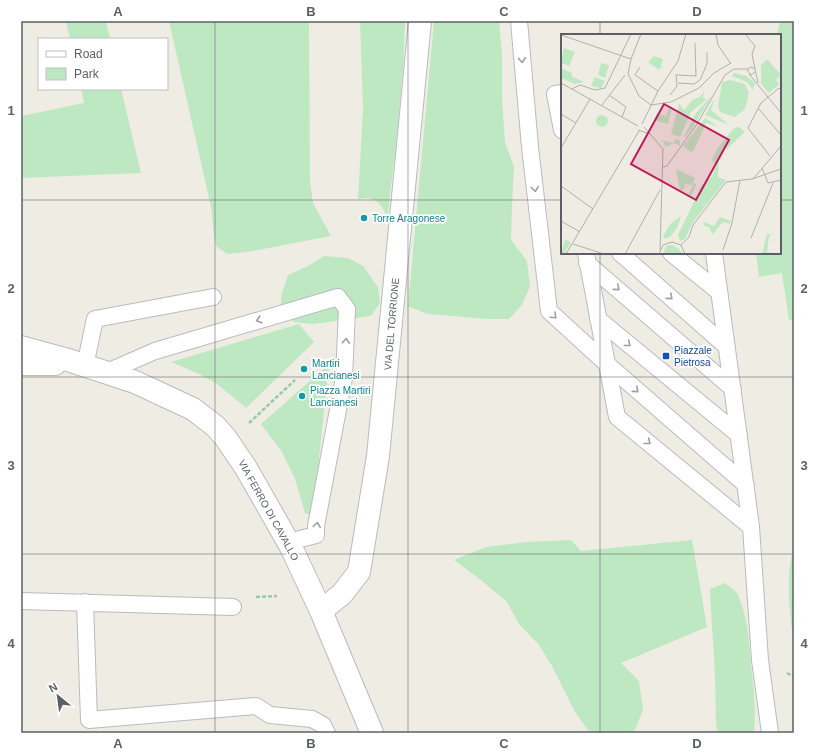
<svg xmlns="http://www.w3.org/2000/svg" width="815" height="754" font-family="Arial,sans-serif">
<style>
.green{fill:#bee8c1}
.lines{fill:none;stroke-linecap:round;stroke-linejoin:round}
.service-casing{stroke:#b8bbc0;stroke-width:18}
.tertiary-casing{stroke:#b8bbc0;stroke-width:24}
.path{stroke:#97c9a9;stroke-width:2.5;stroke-dasharray:4 2;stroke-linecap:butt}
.service{stroke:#fff;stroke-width:16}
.tertiary{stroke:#fff;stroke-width:22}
.oneway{stroke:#9d9fa3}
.grid{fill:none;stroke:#5b5f65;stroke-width:1;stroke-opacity:0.55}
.culture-dot{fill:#0f9aa8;stroke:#fff;stroke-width:1.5}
.transit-dot{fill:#1a4fb4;stroke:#fff;stroke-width:1.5}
.labels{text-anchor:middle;stroke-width:3.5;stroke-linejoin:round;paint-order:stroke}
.culture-label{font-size:10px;fill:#0d838f;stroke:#fff;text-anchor:start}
.street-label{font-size:10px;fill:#5b5f65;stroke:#fff}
.transit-label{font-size:10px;fill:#164399;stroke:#fff;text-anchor:start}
.inset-road{fill:none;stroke:#b0b0ad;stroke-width:1}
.view{fill:#c2185b;fill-opacity:0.15;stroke:#c2185b;stroke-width:2}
.inset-edge{fill:none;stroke:#5b5f65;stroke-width:2}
.neatline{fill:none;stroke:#5b5f65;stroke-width:1.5}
.grid-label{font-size:13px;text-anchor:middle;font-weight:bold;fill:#5b5f65}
</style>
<rect width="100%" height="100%" fill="#efede3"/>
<path class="green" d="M 66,21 L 106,21 L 110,39 L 70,39 Z
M 169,21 L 309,21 L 310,182 L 313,203 L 331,236 L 247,252 L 227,254 L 216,246 L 213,227 L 211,207 Z
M 360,21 L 405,21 L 403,71 L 395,153 L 387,220 L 384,210 L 378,202 L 368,198 L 358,199 L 363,109 Z
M 434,21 L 499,21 L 502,54 L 502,98 L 505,142 L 514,167 L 512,206 L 511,240 L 527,261 L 530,287 L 521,306 L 509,319 L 485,319 L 454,316 L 427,314 L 408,306 Z
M 780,21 L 794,21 L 794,167 L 793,174 L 794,177 L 794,319 L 789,320 L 782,273 L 759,277 L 756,253 L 780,253 L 780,35 L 777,35 Z
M 81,89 L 121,89 L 141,173 L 21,178 L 21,116 L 84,103 Z
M 324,256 L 348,258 L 363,266 L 378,287 L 380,303 L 371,316 L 313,324 L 294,322 L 281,312 L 281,296 L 288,275 L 308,266 Z
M 299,324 L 314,342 L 246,408 L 217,384 L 199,374 L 171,362 Z
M 329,364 L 313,515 L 305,513 L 295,479 L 282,452 L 261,424 Z
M 571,540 L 581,551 L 692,540 L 707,627 L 621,663 L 639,681 L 643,710 L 634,732 L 631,733 L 590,733 L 575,712 L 552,666 L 539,645 L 519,624 L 506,601 L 482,581 L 454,560 L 486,547 L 526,542 Z
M 794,547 L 794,649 C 791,618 784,577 794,547 Z
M 725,583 C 729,587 736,590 738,595 C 748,617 749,642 751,665 C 754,688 756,710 754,733 L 717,733 C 715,715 716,696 715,678 C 714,648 711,619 710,589 Z"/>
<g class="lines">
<defs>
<path id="service" d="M 519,21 L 530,147 L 549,311 L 607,364 L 746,485
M 562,93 L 555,94 L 562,130
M 586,253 L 617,417 L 751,527
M 620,253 L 727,347
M 671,253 L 719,292
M 714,253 L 751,527 L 760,660 L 770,733
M 587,263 L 733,389
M 598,319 L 739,435
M 85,366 L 95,319 L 213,297
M 107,372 L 155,351 L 338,297 L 347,309 L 344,378 L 316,526 L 316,535 L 288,542
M 21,601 L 233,607
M 85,602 L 89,720 L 256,706 L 270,715 L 312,719 L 323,725 L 327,733"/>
<path id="tertiary" d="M 21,347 L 65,359 L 135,382 L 193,409 L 215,426 L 225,437 L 246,468 L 291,547 L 321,611 L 372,733
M 21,364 L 55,364
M 321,611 L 342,594 L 359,572 L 378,456 L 420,21"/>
</defs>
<use href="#service" class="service-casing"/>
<use href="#tertiary" class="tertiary-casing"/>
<path class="path" d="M 249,423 L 295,380
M 256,597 L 277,596
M 787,673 L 794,677"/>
<use href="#service" class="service"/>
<use href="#tertiary" class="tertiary"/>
</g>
<defs><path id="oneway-chevron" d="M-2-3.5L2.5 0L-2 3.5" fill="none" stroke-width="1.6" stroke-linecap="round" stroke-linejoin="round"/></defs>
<g class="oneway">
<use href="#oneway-chevron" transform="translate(522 60) rotate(85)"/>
<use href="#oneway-chevron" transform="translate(535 189) rotate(83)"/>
<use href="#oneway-chevron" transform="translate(617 288) rotate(41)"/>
<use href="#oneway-chevron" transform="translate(670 297) rotate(41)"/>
<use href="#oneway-chevron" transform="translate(554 316) rotate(43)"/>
<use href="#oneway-chevron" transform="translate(259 320) rotate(163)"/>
<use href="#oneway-chevron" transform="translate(346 341) rotate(-87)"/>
<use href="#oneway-chevron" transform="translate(628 344) rotate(39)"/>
<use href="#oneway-chevron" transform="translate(636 390) rotate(41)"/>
<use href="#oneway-chevron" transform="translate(648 442) rotate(39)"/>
<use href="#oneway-chevron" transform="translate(317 525) rotate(-83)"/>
</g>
<path class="grid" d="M 215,21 L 215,733M 408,21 L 408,733M 600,21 L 600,35M 21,200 L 562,200M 780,200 L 794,200M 600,253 L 600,733M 21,377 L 794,377M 21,554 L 794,554"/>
<g class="culture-dot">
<circle cx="364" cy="218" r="4"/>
<circle cx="304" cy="369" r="4"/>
<circle cx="302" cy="396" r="4"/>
</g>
<rect class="transit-dot" x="662" y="352" width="8" height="8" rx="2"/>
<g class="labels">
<g class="culture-label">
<text x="372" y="222">Torre Aragonese</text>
<text x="312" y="367">Martiri<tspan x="312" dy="12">Lancianesi</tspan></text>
<text x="310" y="394">Piazza Martiri<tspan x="310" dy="12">Lancianesi</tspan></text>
</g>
<g class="street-label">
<text transform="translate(391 324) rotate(-85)" y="4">VIA DEL TORRIONE</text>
<text transform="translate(269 510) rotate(61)" y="4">VIA FERRO DI CAVALLO</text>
</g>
<g class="transit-label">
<text x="674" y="354">Piazzale<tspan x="674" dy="12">Pietrosa</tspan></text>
</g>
</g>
<g transform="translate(561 34)">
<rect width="220" height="220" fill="#efede3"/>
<path d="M 3,14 L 14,18 L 8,32 L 0,29 ZM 93,22 L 102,25 L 100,31 L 103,34 L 100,33 L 98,36 L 87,28 ZM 206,25 L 220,41 L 215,46 L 218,50 L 208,59 L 200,50 L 200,31 ZM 40,29 L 48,31 L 44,44 L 37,41 ZM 0,34 L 11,39 L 10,42 L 23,48 L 14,50 L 0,44 ZM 173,39 L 185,42 L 194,49 L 192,56 L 186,48 L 171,42 ZM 34,43 L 44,47 L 40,54 L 30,52 ZM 169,46 L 184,50 L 188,59 L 184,75 L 174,83 L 159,78 L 157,72 L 161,48 ZM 143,57 L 142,63 L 145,66 L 130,78 L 119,103 L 110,100 L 118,69 L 123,76 L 125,74 L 131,66 L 139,63 ZM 152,60 L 132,93 L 124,104 L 123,102 L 135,79 ZM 154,64 L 150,76 L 168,91 L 144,81 ZM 108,72 L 111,73 L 107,90 L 93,86 L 96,79 L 105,82 ZM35 87a6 6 0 1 1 12 0a6 6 0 1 1-12 0ZM 144,84 L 158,93 L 145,89 L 133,116 L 130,118 L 122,112 ZM 178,93 L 184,98 L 166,115 L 162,115 L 158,124 L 157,143 L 165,146 L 132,188 L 124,205 L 119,207 L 117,201 L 141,151 L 152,141 L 155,131 L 151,126 L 156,115 L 173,94 ZM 114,105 L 119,106 L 119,112 L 113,109 L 105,113 L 101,106 L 112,109 ZM 115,135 L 134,144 L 132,151 L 135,149 L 135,152 L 129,164 L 127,161 L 132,151 L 124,150 L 123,155 L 119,157 ZM 120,182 L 116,194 L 109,203 L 104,205 L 102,202 L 109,190 ZM 159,183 L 170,187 L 169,190 L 162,188 L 151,201 L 149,194 L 142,191 L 143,188 L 153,192 ZM 206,200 L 211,201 L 208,203 L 206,218 L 217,220 L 201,220 ZM 4,206 L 10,208 L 3,220 L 0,220 ZM 111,211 L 118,215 L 121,220 L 102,220 L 105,212 Z" fill="#bee8c1"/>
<path class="inset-road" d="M 80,0 L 70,25 L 67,40 L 78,62 L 90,71 L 110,68 L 138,54 L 153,39 L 170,29M 155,0 L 157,11 L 170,30M 184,0 L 194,12 L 191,20 L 194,35M 0,1 L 70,25M 79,33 L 74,41 L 97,57M 194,38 L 190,41 L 186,36 L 190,33 L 194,35 L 197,49M 188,40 L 220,79M 116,41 L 135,42 L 134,9M 0,49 L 77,92M 117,49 L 133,50 L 139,46 L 146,30 L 146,18M 11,55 L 19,51 L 34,56 L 44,54 L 70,0M 48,61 L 65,73 L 61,83M 109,61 L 116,52 L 115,40M 41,71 L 64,41M 197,74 L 220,101M 0,80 L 15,89M 81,90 L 97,57 L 117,27 L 125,0M 83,93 L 102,115 L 99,216M 77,96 L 89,100M 0,114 L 29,65M 209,122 L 187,94 L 200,69 L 218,54 L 220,56M 102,133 L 106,132 L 136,90 L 164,41 L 173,35 L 187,35M 201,134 L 207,149 L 220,146M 192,145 L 220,112M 0,152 L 32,175M 0,187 L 19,198M 190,204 L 212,149M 12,210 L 43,220M 120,211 L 128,203 L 132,191 L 165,148 L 191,145 L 220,135M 162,216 L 171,189 L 179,146M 5,220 L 78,97M 64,220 L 99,156M 98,220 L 102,211 L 111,208 L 120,211 L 124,220"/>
<path class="view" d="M 103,70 L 168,106 L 135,166 L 70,130 Z"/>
<rect width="220" height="220" class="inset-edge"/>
</g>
<rect width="815" height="754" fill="none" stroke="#ffffff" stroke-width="44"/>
<rect x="38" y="38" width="130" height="52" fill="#ffffff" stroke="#bdbfc1"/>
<rect x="46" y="51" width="20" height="6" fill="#ffffff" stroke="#bdbfc1"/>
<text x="74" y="58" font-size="12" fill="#5b5f65">Road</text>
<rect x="46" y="68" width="20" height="12" fill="#bee8c1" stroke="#bdbfc1"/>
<text x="74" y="78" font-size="12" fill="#5b5f65">Park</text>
<g transform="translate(58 696) rotate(331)" stroke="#ffffff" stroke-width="3" paint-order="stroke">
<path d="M0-3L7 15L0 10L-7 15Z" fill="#5b5f65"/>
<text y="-6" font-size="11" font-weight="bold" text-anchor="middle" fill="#5b5f65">N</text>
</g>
<rect x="22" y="22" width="771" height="710" class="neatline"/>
<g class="grid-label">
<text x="118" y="16">A</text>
<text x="311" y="16">B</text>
<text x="504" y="16">C</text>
<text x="697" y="16">D</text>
<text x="11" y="115">1</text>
<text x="804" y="115">1</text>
<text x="11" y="293">2</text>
<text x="804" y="293">2</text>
<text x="11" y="470">3</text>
<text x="804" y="470">3</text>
<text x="11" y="648">4</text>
<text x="804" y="648">4</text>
<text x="118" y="748">A</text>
<text x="311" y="748">B</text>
<text x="504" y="748">C</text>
<text x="697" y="748">D</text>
</g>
</svg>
